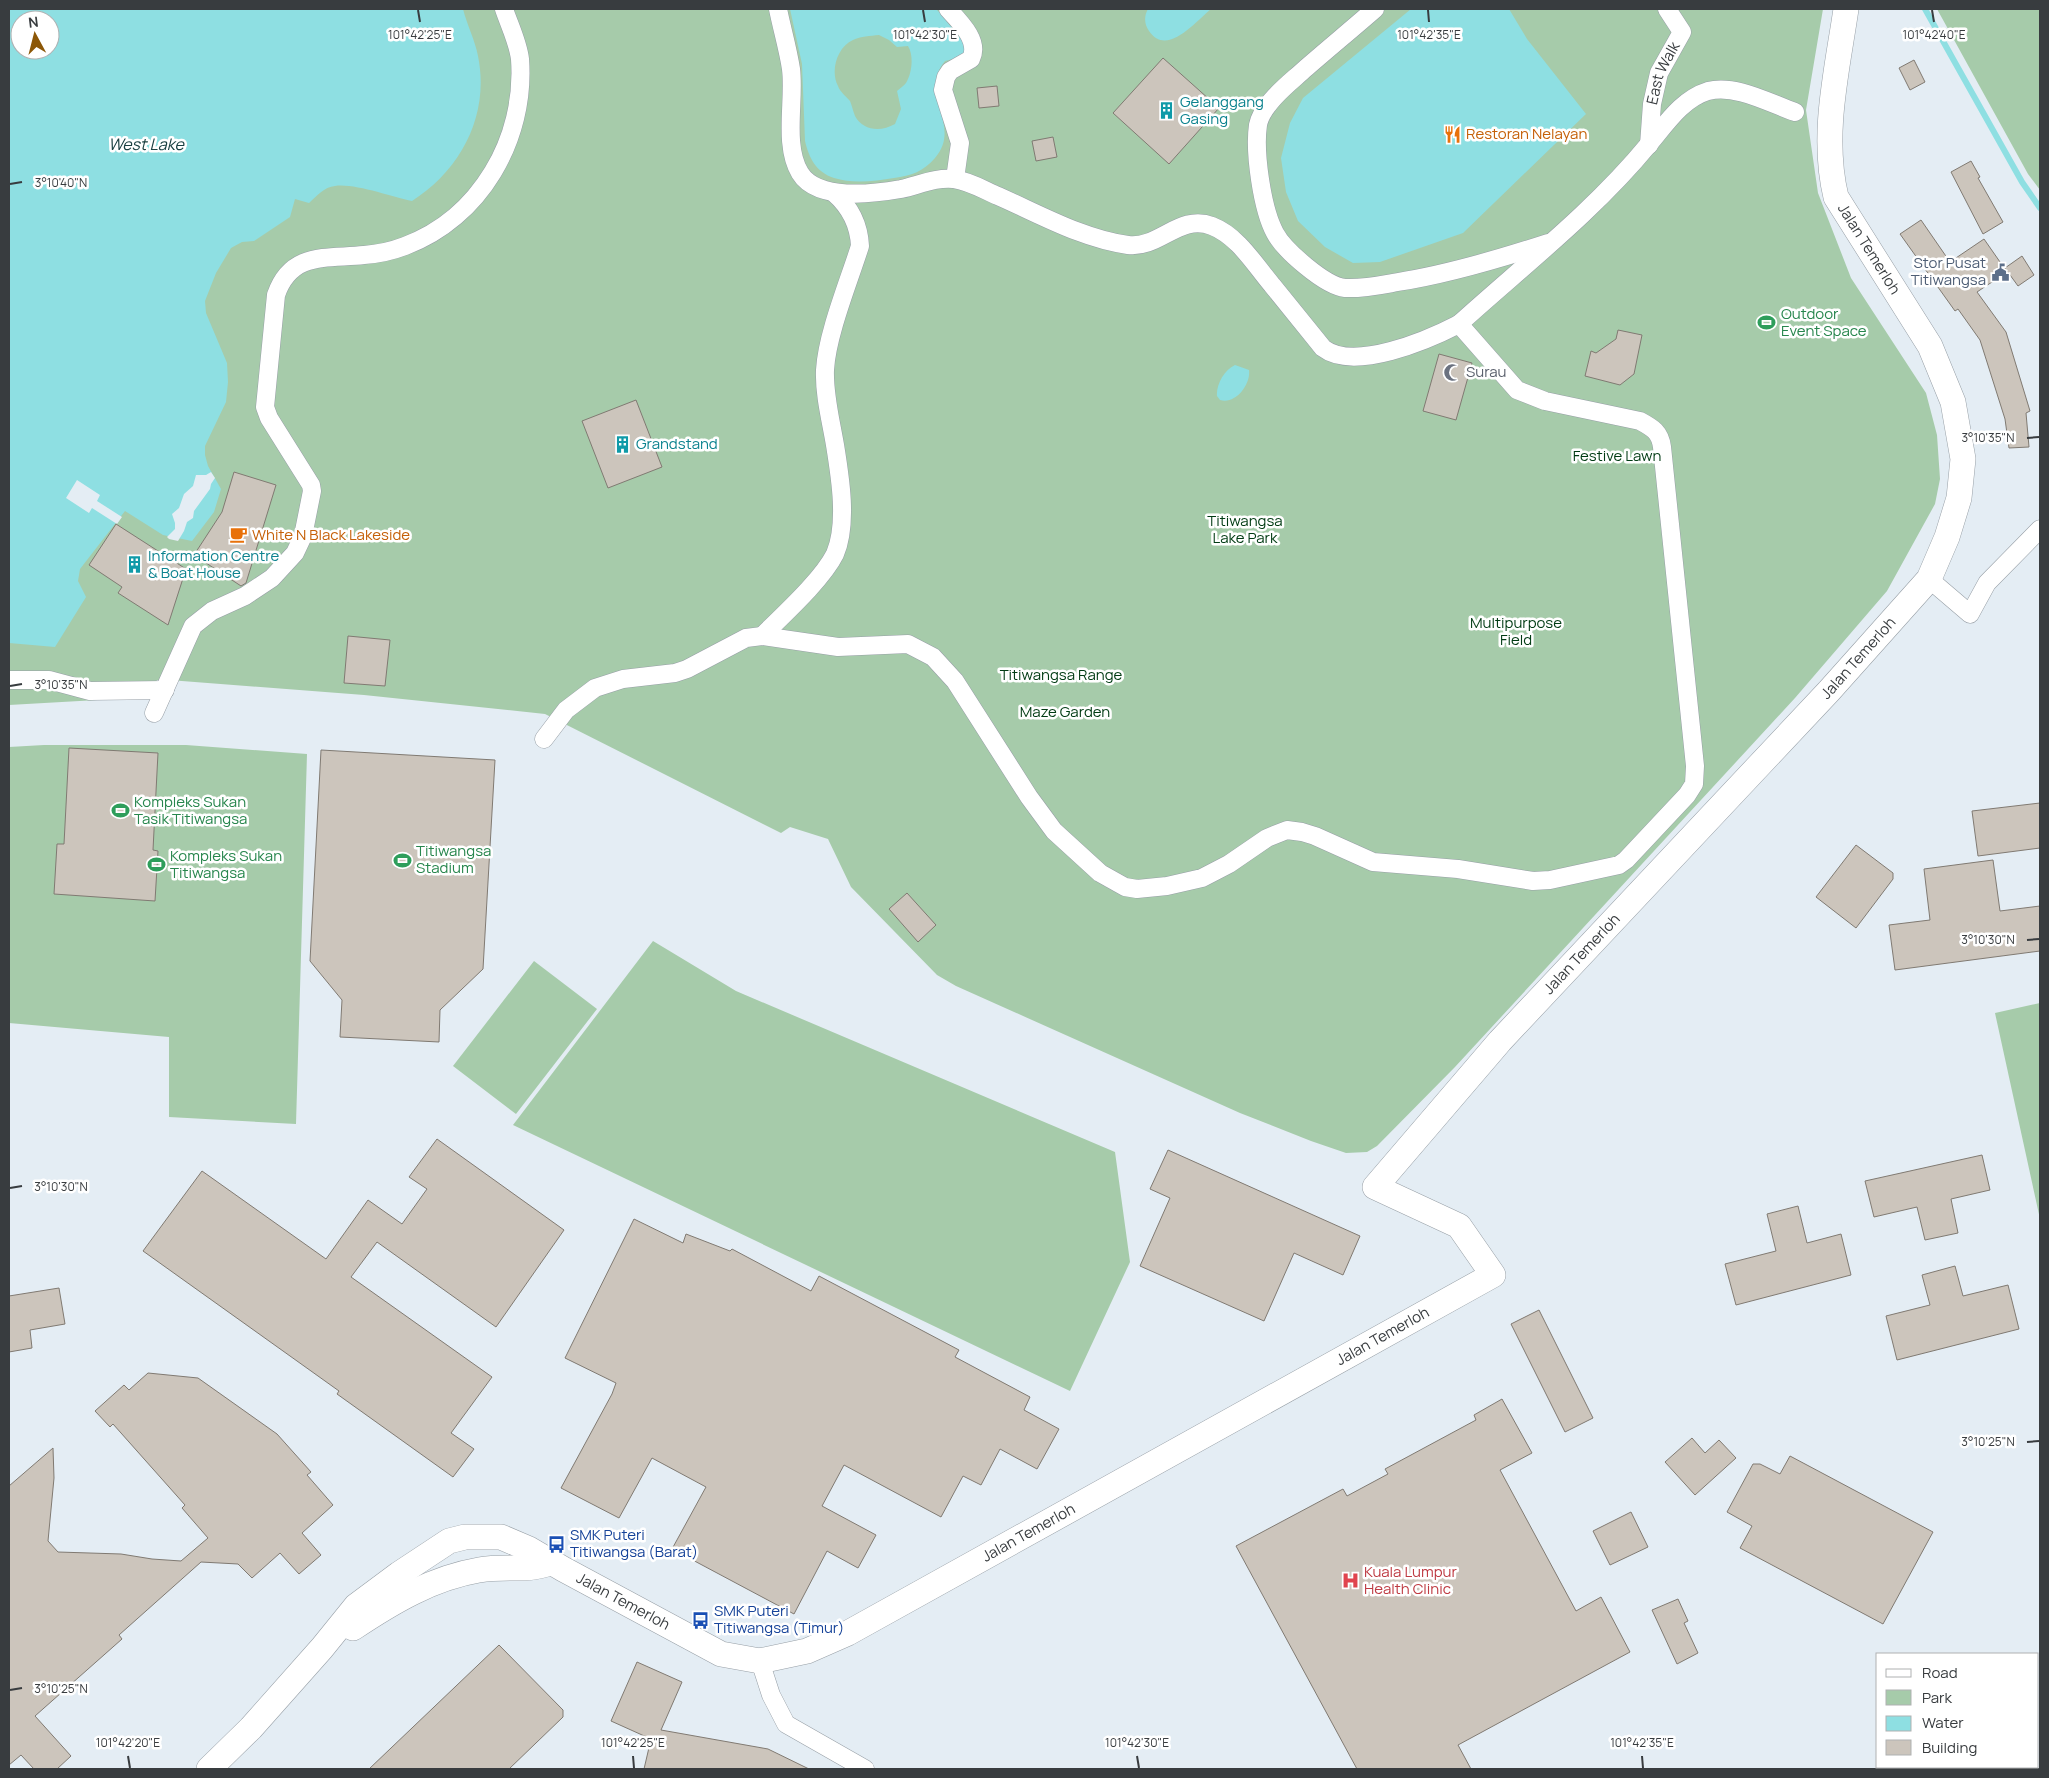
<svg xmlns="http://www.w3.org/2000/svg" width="2049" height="1778" font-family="Manrope,sans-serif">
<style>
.green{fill:#a6cbaa;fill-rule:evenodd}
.water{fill:#8edfe2;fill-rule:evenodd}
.pier{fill:#e4edf4}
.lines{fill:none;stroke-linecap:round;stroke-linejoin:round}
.stream{stroke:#8edfe2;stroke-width:6}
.building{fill:#ccc5bc;stroke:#807a72}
.street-casing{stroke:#979fa6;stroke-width:19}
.secondary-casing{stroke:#979fa6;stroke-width:26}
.street{stroke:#fff;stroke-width:18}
.secondary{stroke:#fff;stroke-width:25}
.ticks{fill:none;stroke:#383c3f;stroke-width:2}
.labels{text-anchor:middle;stroke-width:5;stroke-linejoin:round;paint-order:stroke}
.street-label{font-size:15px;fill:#383c3f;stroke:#fff}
.culture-label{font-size:15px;fill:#0d838f;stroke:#fff;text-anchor:start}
.food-label{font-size:15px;fill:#c56008;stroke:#fff;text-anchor:start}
.service-label{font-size:15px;fill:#4e5e75;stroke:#fff;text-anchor:end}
.leisure-label{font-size:15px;fill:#27864d;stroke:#fff;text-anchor:start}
.worship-label{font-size:15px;fill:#5b616d;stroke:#fff;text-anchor:start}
.park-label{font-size:15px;fill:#003b13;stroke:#fff}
.transit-label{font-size:15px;fill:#164399;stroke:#fff;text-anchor:start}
.health-label{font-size:15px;fill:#be3a42;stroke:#fff;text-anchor:start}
.water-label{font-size:16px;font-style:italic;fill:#1a4042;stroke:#fff}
.ticks-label{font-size:12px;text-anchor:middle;fill:#383c3f;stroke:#fff;stroke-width:5;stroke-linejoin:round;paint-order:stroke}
</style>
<rect width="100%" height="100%" fill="#e4edf4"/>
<path class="green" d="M 9,9 L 1823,9 L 1806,110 L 1818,193 L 1851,278 L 1926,393 L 1937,435 L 1940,479 L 1935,504 L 1887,591 L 1795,698 L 1455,1067 L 1377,1146 L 1367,1152 L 1346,1153 L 1311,1141 L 1240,1113 L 956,986 L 937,975 L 851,887 L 828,839 L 790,827 L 781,833 L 545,714 L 364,695 L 169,680 L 157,680 L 150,697 L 9,705 ZM 20,20 L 50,20 L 50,50 L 20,50 Z
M 1937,9 L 2040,9 L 2040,190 L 2028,174 Z
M 44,745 L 186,745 L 307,754 L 296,1124 L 169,1117 L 169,1037 L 9,1023 L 9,747 Z
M 653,941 L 736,991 L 1115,1152 L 1130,1262 L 1070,1391 L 513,1125 Z
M 534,961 L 597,1009 L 516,1114 L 453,1066 Z
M 2040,1003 L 2040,1219 L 1995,1013 Z"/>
<path class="water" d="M 9,9 L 463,9 C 467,25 475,40 478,56 C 490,115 461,170 412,201 C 392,197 354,183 335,186 C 324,187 317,196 309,203 L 295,199 L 290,217 L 254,241 L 242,242 L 231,248 L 216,273 L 205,301 L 206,313 L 227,363 L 228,382 L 226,402 L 205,446 L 205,455 L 208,466 L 221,489 L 214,512 L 192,541 L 163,535 L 125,511 L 80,569 L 78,581 L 86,597 L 55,647 L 9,643 ZM 20,20 L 50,20 L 50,50 L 20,50 Z
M 790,9 L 936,9 L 939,12 L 962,40 L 966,52 L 961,57 L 945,61 C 918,93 963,126 935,158 C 924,171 911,176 894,178 C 875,181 853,184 834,178 C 816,172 809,158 805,141 L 802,64 ZM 879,35 L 889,40 L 897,47 L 908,46 C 914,56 912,73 906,83 C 904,86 900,88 897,91 L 901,109 L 895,124 C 881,132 863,131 855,116 C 853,111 852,106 850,101 C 846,96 840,92 838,86 C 830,71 837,47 853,40 C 861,36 870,36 879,35 Z
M 1148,9 L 1211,9 C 1197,20 1167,58 1149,31 C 1144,24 1144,16 1148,9 Z
M 1411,9 L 1509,9 L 1527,39 L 1586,114 L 1463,233 L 1380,262 L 1353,263 L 1325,247 L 1298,221 L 1286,192 L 1281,158 L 1290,123 L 1303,98 Z
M 1235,365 L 1249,370 C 1251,385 1235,405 1220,400 L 1217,396 C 1216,385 1224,370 1235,365 Z"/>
<path class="pier" d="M 211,472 L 215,478 L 211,484 L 210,489 L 194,511 L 193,518 L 187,522 L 184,531 L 178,541 L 169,539 L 167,537 L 175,529 L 175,523 L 172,514 L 179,508 L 184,494 L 193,486 L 196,475 L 206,475 Z
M 77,480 L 100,495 L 97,501 L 122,517 L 117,524 L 92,508 L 89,513 L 66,498 Z"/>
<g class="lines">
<path class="stream" d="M 1925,9 L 2022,182 L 2040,208"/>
</g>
<path class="building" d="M 1163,58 L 1219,108 L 1169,164 L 1113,113 Z
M 1914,60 L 1925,82 L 1910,90 L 1899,68 Z
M 997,86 L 999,106 L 979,108 L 977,88 Z
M 1053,137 L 1057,157 L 1036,161 L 1032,141 Z
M 1971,161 L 1980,177 L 1978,178 L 2003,222 L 1983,234 L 1951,172 Z
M 1921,220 L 1950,262 L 1984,239 L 2007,272 L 1977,292 L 2006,332 L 2030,411 L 2026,413 L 2029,447 L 2009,448 L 2005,419 L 1980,340 L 1958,309 L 1955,311 L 1900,234 Z
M 2022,256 L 2034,275 L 2018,286 L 2005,268 Z
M 1618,330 L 1642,335 L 1634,374 L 1620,385 L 1585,376 L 1591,351 L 1596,353 L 1616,339 Z
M 1439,354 L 1472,363 L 1456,420 L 1423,411 Z
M 636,400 L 662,467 L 608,488 L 582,421 Z
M 234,472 L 276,485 L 246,583 L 241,586 L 194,555 L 222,512 Z
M 116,524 L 186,569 L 168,625 L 118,593 L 122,587 L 89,565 Z
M 348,636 L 390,640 L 385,686 L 344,683 Z
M 69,748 L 158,753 L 153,850 L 158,851 L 155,901 L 54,894 L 57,844 L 64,844 Z
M 321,750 L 495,760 L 483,969 L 440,1010 L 439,1042 L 340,1037 L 342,1000 L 310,961 Z
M 2040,803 L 2040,848 L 1978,856 L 1972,811 Z
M 1856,845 L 1893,873 L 1893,879 L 1856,928 L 1816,897 Z
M 1993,860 L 2000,911 L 2040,906 L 2040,951 L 1895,970 L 1889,925 L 1930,920 L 1924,869 Z
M 907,893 L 936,925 L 918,942 L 889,909 Z
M 437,1139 L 564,1230 L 496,1327 L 377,1242 L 351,1277 L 492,1377 L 451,1433 L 474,1449 L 453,1477 L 337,1394 L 339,1391 L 143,1251 L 202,1171 L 326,1259 L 368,1200 L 402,1224 L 427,1189 L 409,1177 Z
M 1168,1150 L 1360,1236 L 1343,1275 L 1294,1253 L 1264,1321 L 1140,1266 L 1170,1198 L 1150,1189 Z
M 1982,1155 L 1990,1190 L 1951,1199 L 1958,1233 L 1925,1240 L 1917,1207 L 1874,1217 L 1865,1181 Z
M 1798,1206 L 1807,1243 L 1841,1234 L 1851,1275 L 1736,1305 L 1725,1264 L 1776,1251 L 1767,1214 Z
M 634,1219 L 683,1243 L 686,1234 L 730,1251 L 732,1249 L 811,1291 L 819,1276 L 959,1350 L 955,1357 L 1030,1397 L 1024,1410 L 1059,1429 L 1037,1469 L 1000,1449 L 981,1485 L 963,1476 L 941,1517 L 844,1465 L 822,1506 L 876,1535 L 858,1568 L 827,1551 L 794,1614 L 672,1549 L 706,1487 L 652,1458 L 619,1518 L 561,1488 L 612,1394 L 616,1383 L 565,1358 Z
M 1955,1266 L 1963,1296 L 2008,1285 L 2019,1329 L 1897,1360 L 1886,1316 L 1930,1305 L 1922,1275 Z
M 59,1288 L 65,1324 L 30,1330 L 32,1348 L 9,1352 L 9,1296 Z
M 1539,1310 L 1593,1418 L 1565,1432 L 1511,1324 Z
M 148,1373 L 198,1378 L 277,1434 L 311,1472 L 307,1475 L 333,1505 L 302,1533 L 321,1555 L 299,1574 L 280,1553 L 252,1578 L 238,1564 L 201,1562 L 119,1635 L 122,1639 L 35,1716 L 71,1756 L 57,1769 L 34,1769 L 21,1755 L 9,1765 L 9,1486 L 53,1448 L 54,1478 L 48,1541 L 58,1552 L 121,1554 L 152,1559 L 181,1561 L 208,1538 L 182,1508 L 185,1505 L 113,1424 L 110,1427 L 95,1411 L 124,1385 L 129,1390 Z
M 1502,1399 L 1532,1453 L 1500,1470 L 1576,1611 L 1601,1597 L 1630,1652 L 1458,1745 L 1471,1769 L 1357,1769 L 1236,1546 L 1343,1489 L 1347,1496 L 1388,1474 L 1385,1469 L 1476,1420 L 1474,1415 Z
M 1692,1438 L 1705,1453 L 1719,1440 L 1736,1458 L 1695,1495 L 1665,1462 Z
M 1790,1456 L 1933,1532 L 1883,1624 L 1740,1548 L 1752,1526 L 1727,1512 L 1753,1464 L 1760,1464 L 1780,1474 Z
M 1631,1512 L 1648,1547 L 1610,1565 L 1593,1531 Z
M 1678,1599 L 1688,1621 L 1684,1623 L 1698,1653 L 1677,1664 L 1652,1610 Z
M 499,1645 L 563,1710 L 563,1717 L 509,1769 L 369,1769 Z
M 637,1662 L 682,1682 L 661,1730 L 768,1749 L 809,1769 L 644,1769 L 651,1739 L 611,1721 Z"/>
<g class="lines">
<defs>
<g id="street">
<path d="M 948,9 C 960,22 980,41 971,59 L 950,71 L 946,77 L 943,90 L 960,143 L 955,179"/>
<path d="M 1375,9 C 1352,29 1329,48 1306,68 C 1293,80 1278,91 1268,105 C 1264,110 1259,119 1258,125 C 1254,152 1262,209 1275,233 C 1284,250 1325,286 1345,288 C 1363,289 1381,285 1398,282 C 1449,274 1499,259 1548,243"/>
<path id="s1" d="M 1649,145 L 1652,104 L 1659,73 L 1682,32 L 1667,9"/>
<path d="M 1459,324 C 1523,266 1594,211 1649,144 C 1666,124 1682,99 1708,91 C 1736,84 1769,103 1795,112"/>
<path d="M 1929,579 L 1970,614 L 1987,583 L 2040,529"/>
<path d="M 762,636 C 783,615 822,580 835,554 C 848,524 840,476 835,445 C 831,421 824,395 825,370 C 827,334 849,281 860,246 C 859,225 850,207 834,193"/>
<path d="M 9,680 L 49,680 L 90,691 L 165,690"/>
<path d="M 154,713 L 193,626 L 212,611 L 245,596 L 272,578 L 295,553 L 303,536 L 312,491 L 311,485 L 269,418 L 265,407 L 276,295 C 291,251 327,259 364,255 C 378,254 392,251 405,246 C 480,218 526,139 520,59 C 518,42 509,24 504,9"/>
<path d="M 544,739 L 566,710 L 595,688 L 623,679 L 675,673 L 687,669 L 746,638 L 762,636 L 838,647 L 908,644 L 933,657 L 955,681 L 1029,797 L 1054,831 L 1100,873 L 1125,887 L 1137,889 L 1167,886 L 1202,878 L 1229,864 L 1267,838 L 1287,830 L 1302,832 L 1315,836 L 1373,862 L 1458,869 L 1533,881 L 1550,880 L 1619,865 L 1626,860 L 1687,795 L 1694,784 L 1695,766 L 1662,447 C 1660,432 1653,428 1640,421 L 1545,401 L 1517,390 L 1459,324 C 1428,340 1354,372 1323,348 C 1306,327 1289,306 1272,285 C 1255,265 1238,236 1212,226 C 1180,213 1159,249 1128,245 C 1083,239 1039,214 998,196 C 984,190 969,181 954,179 C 936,177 919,185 901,189 C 873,194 817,201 800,173 C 783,145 795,100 791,69 C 788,49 782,29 778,9"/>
<path d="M 760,1661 L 771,1695 L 786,1724 L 865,1769"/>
</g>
<g id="secondary">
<path d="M 353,1628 C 392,1602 432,1578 479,1570 C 494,1567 509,1568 525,1568 C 533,1568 543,1565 551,1563"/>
<path id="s2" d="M 209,1769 L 251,1728 L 322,1648 L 356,1606 L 399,1574 L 449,1541 L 465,1537 L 501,1537 L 529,1549 L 563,1569 L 721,1654 L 760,1661 L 807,1651 L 848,1633 L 1493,1275 L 1459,1226 L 1375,1187 L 1500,1041 L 1829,691 L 1929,579 L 1947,537 L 1959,498 L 1963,459 L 1953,402 L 1930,346 L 1836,197 C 1821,135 1837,71 1846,9"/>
</g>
</defs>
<use href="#street" class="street-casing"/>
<use href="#secondary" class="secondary-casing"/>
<use href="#street" class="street"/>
<use href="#secondary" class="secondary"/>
</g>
<path class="ticks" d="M 418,10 L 420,22M 923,10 L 925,22M 1428,10 L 1429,22M 1932,10 L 1934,22M 10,184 L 22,182M 2027,438 L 2039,437M 10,686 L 22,684M 2027,940 L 2039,939M 10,1188 L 22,1186M 2027,1442 L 2039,1441M 10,1690 L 22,1688M 128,1756 L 130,1768M 633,1756 L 634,1768M 1137,1756 L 1139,1768M 1642,1756 L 1643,1768"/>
<defs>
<symbol id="building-bare" viewBox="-9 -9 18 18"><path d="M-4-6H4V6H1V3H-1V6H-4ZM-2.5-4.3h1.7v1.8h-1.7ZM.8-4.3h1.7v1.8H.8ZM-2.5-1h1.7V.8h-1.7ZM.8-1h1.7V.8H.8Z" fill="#0f9aa8" stroke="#fff" stroke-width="2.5" paint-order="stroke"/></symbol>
<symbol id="restaurant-bare" viewBox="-9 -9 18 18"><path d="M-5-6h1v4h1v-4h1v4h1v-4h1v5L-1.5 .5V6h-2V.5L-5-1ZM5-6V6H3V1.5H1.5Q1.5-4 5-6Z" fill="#e8710a" stroke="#fff" stroke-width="2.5" paint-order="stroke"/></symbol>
<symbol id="civic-bare" viewBox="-9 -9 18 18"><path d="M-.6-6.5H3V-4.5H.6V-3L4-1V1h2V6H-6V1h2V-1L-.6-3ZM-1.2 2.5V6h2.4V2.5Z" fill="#5c6f8a" stroke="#fff" stroke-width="2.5" paint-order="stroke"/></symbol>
<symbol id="stadium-bare" viewBox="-9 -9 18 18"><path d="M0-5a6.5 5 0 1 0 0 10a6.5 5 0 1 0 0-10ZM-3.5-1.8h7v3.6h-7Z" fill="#2e9e5b" stroke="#fff" stroke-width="2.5" paint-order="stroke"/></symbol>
<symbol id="mosque-bare" viewBox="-9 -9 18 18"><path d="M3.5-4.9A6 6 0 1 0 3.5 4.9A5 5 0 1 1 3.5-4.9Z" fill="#6b7280" stroke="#fff" stroke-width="2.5" paint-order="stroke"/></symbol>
<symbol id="cafe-bare" viewBox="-9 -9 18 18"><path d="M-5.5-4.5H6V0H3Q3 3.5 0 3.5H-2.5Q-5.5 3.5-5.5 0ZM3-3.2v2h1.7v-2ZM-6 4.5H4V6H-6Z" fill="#e8710a" stroke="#fff" stroke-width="2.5" paint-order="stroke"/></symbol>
<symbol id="bus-bare" viewBox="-9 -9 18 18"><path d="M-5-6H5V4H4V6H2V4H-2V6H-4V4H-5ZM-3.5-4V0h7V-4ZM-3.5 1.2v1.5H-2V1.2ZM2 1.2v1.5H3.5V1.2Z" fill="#1a4fb4" stroke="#fff" stroke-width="2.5" paint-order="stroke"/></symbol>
<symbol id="hospital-bare" viewBox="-9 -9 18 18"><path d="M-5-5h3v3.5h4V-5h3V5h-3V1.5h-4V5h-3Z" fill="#e0444e" stroke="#fff" stroke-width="2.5" paint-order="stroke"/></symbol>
</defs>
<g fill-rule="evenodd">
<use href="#building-bare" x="1154" y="98" width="25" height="25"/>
<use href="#restaurant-bare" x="1440" y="122" width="25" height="25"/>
<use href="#civic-bare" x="1988" y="260" width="25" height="25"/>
<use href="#stadium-bare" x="1754" y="310" width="25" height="25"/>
<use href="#mosque-bare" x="1440" y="360" width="25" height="25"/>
<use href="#building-bare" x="610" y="432" width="25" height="25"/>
<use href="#cafe-bare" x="226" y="522" width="25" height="25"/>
<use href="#building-bare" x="122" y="552" width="25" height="25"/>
<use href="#stadium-bare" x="108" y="798" width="25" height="25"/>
<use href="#stadium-bare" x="390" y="848" width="25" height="25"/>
<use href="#stadium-bare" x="144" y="852" width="25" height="25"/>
<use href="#bus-bare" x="544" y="1532" width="25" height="25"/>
<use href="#hospital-bare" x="1338" y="1568" width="25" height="25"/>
<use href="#bus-bare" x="688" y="1608" width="25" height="25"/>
</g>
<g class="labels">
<g class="street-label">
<text dy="5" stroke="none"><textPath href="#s1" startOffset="74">East Walk</textPath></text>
<text transform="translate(1869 249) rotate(58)" y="5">Jalan Temerloh</text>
<text dy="5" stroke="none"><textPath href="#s2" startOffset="2374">Jalan Temerloh</textPath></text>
<text dy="5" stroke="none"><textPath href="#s2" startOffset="1969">Jalan Temerloh</textPath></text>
<text dy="5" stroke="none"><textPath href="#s2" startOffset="1379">Jalan Temerloh</textPath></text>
<text dy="5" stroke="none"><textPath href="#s2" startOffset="974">Jalan Temerloh</textPath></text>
<text dy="5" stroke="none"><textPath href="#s2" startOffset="524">Jalan Temerloh</textPath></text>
</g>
<g class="culture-label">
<text x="1180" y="107">Gelanggang<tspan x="1180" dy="17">Gasing</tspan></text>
<text x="636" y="449">Grandstand</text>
<text x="148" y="561">Information Centre<tspan x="148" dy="17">&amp; Boat House</tspan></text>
</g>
<g class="food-label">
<text x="1466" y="139">Restoran Nelayan</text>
<text x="252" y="540">White N Black Lakeside</text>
</g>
<g class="service-label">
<text x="1986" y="268">Stor Pusat<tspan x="1986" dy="17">Titiwangsa</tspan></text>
</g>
<g class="leisure-label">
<text x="1781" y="319">Outdoor<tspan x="1781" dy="17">Event Space</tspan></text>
<text x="134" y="807">Kompleks Sukan<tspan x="134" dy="17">Tasik Titiwangsa</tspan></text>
<text x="416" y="856">Titiwangsa<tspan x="416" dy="17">Stadium</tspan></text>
<text x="170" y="861">Kompleks Sukan<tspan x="170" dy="17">Titiwangsa</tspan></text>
</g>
<g class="worship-label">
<text x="1466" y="377">Surau</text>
</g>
<g class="park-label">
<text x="1617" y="461">Festive Lawn</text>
<text x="1245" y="526">Titiwangsa<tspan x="1245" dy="17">Lake Park</tspan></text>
<text x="1516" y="628">Multipurpose<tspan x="1516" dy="17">Field</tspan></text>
<text x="1061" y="680">Titiwangsa Range</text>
<text x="1065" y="717">Maze Garden</text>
</g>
<g class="transit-label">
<text x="570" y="1540">SMK Puteri<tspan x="570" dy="17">Titiwangsa (Barat)</tspan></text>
<text x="714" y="1616">SMK Puteri<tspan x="714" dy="17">Titiwangsa (Timur)</tspan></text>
</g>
<g class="health-label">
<text x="1364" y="1577">Kuala Lumpur<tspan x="1364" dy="17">Health Clinic</tspan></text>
</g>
<g class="water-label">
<text x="146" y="150">West Lake</text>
</g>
</g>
<g class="ticks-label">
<text x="420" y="39">101°42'25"E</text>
<text x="925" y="39">101°42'30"E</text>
<text x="1429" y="39">101°42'35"E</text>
<text x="1934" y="39">101°42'40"E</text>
<text x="61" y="187">3°10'40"N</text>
<text x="1988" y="442">3°10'35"N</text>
<text x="61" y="689">3°10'35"N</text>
<text x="1988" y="944">3°10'30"N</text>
<text x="61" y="1191">3°10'30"N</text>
<text x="1988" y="1446">3°10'25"N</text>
<text x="61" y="1693">3°10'25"N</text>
<text x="128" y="1747">101°42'20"E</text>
<text x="633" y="1747">101°42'25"E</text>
<text x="1137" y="1747">101°42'30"E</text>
<text x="1642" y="1747">101°42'35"E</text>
</g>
<rect width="2049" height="1778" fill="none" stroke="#383c3f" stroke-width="20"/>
<rect x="1876" y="1653" width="162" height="115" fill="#ffffff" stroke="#afb1b2"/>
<rect x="1886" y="1669" width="25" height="8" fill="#ffffff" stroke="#afb1b2"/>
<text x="1922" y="1678" font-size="15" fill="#383c3f">Road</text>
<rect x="1886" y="1690" width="25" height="15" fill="#a6cbaa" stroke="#afb1b2"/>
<text x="1922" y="1703" font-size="15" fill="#383c3f">Park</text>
<rect x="1886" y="1716" width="25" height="15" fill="#8edfe2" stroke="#afb1b2"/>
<text x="1922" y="1728" font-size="15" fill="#383c3f">Water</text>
<rect x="1886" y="1740" width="25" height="15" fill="#ccc5bc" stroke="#afb1b2"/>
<text x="1922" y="1753" font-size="15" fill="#383c3f">Building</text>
<g transform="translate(35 35) rotate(353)"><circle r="24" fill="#ffffff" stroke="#afb1b2"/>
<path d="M0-4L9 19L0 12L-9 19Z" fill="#8c5707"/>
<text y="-8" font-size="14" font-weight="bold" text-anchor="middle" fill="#383c3f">N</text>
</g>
</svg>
